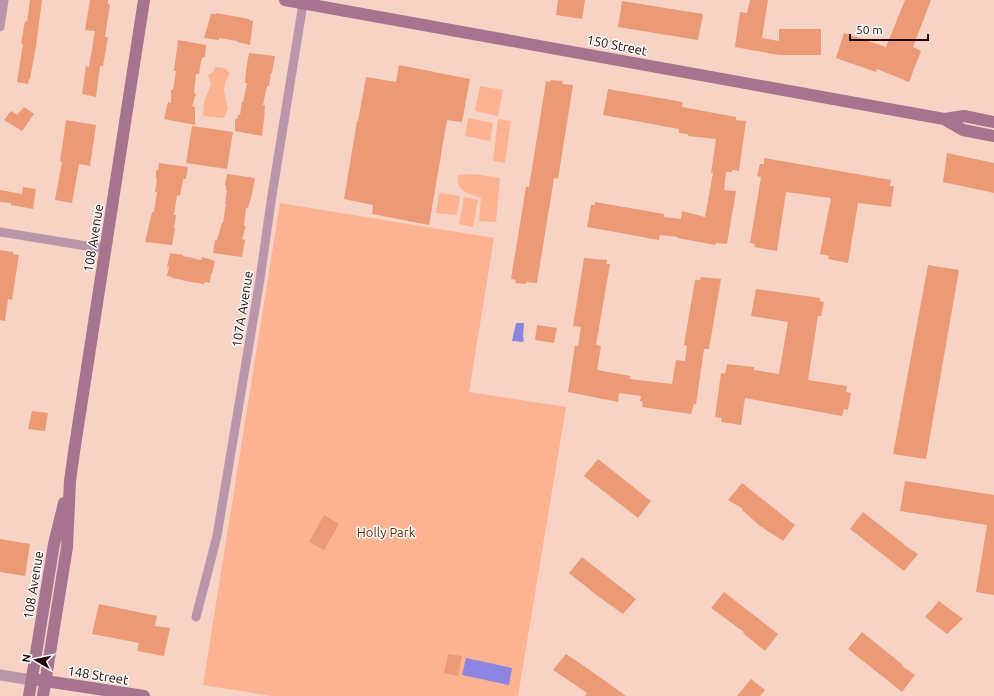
<svg xmlns="http://www.w3.org/2000/svg" width="994" height="696" font-family="Ubuntu,sans-serif">
<style>
.green{fill:#fdb391}
.water{fill:#8c86e2}
.building{fill:#eb9a75}
.lines{fill:none;stroke-linecap:round;stroke-linejoin:round}
.minor{stroke:#b996a9;stroke-width:9}
.tertiary{stroke:#b996a9;stroke-width:11}
.secondary{stroke:#a77490;stroke-width:12}
.labels{text-anchor:middle;stroke-width:3;stroke-linejoin:round;paint-order:stroke}
.street-label{font-size:13px;fill:#1f0400;stroke:#fdfdfd}
.park-label{font-size:13px;fill:#632602;stroke:#fdfdfd}
</style>
<rect width="100%" height="100%" fill="#f6d3c4"/>
<path class="green" d="M 215,67 L 224,68 L 230,73 L 225,83 L 224,91 L 228,108 L 224,118 L 203,116 L 204,101 L 211,85 L 208,75 L 214,71 Z
M 480,86 L 503,90 L 498,116 L 475,111 Z
M 468,118 L 493,123 L 490,141 L 465,136 Z
M 498,119 L 511,121 L 505,163 L 493,161 Z
M 470,174 L 481,175 L 500,178 L 496,222 L 479,221 L 481,198 C 468,192 456,193 458,175 Z
M 439,193 L 460,196 L 457,215 L 436,213 Z
M 464,197 L 478,200 L 473,227 L 459,224 Z
M 280,203 L 494,238 L 469,392 L 566,407 L 518,696 L 272,696 L 203,685 Z"/>
<path class="water" d="M 516,323 L 524,323 L 523,337 L 524,339 L 523,342 L 512,341 Z
M 466,658 L 512,668 L 509,685 L 462,675 Z"/>
<path class="building" d="M 30,0 L 42,0 L 36,46 L 30,79 L 29,79 L 28,84 L 17,82 L 23,44 L 21,44 L 25,21 L 27,22 Z
M 90,0 L 108,0 L 108,4 L 110,5 L 105,37 L 108,37 L 103,66 L 100,66 L 96,97 L 82,94 L 86,66 L 89,67 L 95,31 L 85,30 Z
M 558,0 L 585,0 L 582,19 L 556,15 Z
M 750,0 L 768,0 L 762,38 L 779,41 L 779,29 L 821,29 L 821,55 L 779,55 L 735,47 L 740,12 L 747,13 Z
M 905,0 L 931,0 L 913,47 L 921,51 L 909,82 L 877,69 L 876,72 L 836,58 L 844,33 L 886,47 Z
M 622,1 L 703,14 L 698,40 L 618,27 Z
M 216,13 L 249,19 L 249,20 L 253,21 L 250,45 L 237,42 L 237,41 L 219,38 L 219,40 L 204,38 L 211,14 L 216,14 Z
M 178,40 L 206,45 L 205,57 L 203,57 L 201,61 L 199,74 L 196,74 L 194,93 L 196,94 L 192,106 L 195,107 L 195,125 L 164,119 L 168,102 L 171,103 L 171,90 L 173,90 L 176,71 L 174,71 Z
M 249,53 L 275,56 L 272,73 L 271,73 L 269,86 L 267,86 L 263,105 L 265,105 L 264,120 L 262,136 L 235,131 L 235,119 L 237,119 L 238,115 L 240,115 L 242,102 L 243,102 L 247,83 L 245,83 L 246,70 Z
M 399,65 L 470,79 L 462,122 L 447,120 L 429,225 L 372,214 L 373,205 L 344,199 L 357,121 L 358,121 L 366,77 L 396,82 Z
M 551,80 L 563,81 L 562,84 L 573,85 L 558,179 L 554,178 L 537,283 L 526,282 L 526,284 L 515,283 L 516,280 L 511,279 L 526,187 L 529,187 L 546,81 L 550,82 Z
M 608,89 L 683,102 L 682,107 L 736,117 L 736,120 L 746,121 L 739,171 L 732,170 L 732,172 L 726,172 L 724,190 L 736,191 L 727,244 L 716,243 L 715,245 L 678,238 L 678,237 L 660,235 L 659,240 L 587,227 L 591,205 L 595,205 L 595,202 L 664,214 L 664,217 L 681,219 L 682,211 L 705,217 L 713,173 L 711,173 L 716,139 L 688,136 L 688,134 L 679,133 L 679,129 L 603,115 Z
M 24,107 L 34,114 L 22,131 L 4,120 L 11,111 L 17,115 Z
M 66,120 L 96,125 L 90,166 L 79,164 L 72,203 L 55,200 L 62,162 L 60,161 Z
M 192,126 L 233,132 L 227,169 L 186,163 Z
M 947,153 L 994,163 L 994,193 L 943,182 Z
M 764,158 L 891,180 L 890,186 L 894,186 L 891,207 L 858,203 L 848,263 L 828,259 L 829,256 L 820,254 L 831,198 L 786,192 L 777,251 L 754,247 L 755,244 L 750,243 L 761,177 L 757,176 L 760,164 L 764,164 Z
M 159,163 L 188,167 L 186,179 L 183,179 L 180,196 L 177,195 L 174,215 L 176,215 L 174,228 L 175,229 L 172,245 L 145,242 L 152,212 L 154,212 L 157,192 L 155,192 L 157,179 L 156,179 L 156,170 L 158,170 Z
M 227,174 L 255,178 L 252,194 L 248,208 L 246,208 L 244,226 L 246,226 L 242,239 L 245,240 L 242,257 L 213,253 L 215,240 L 217,240 L 222,223 L 223,223 L 226,204 L 225,204 L 227,190 L 226,190 L 226,186 L 225,185 Z
M 23,187 L 36,189 L 33,209 L 11,205 L 11,203 L 0,202 L 0,190 L 22,194 Z
M 0,250 L 13,252 L 13,254 L 19,255 L 12,300 L 8,299 L 5,321 L 0,320 Z
M 170,253 L 183,255 L 183,256 L 201,260 L 202,257 L 215,261 L 212,274 L 211,274 L 210,283 L 205,282 L 204,284 L 191,282 L 172,278 L 172,277 L 167,276 L 169,267 L 167,267 Z
M 584,258 L 607,260 L 606,264 L 610,264 L 596,345 L 601,346 L 597,370 L 630,376 L 630,379 L 672,384 L 676,360 L 685,361 L 687,346 L 684,345 L 695,280 L 700,280 L 701,277 L 721,279 L 709,349 L 704,349 L 696,404 L 694,404 L 691,414 L 642,407 L 643,402 L 640,401 L 641,396 L 619,393 L 618,402 L 568,392 L 575,345 L 578,346 L 581,327 L 573,326 Z
M 928,265 L 959,270 L 926,459 L 893,454 Z
M 756,289 L 820,298 L 820,301 L 824,302 L 821,316 L 818,316 L 808,380 L 847,386 L 846,392 L 851,393 L 848,410 L 844,409 L 842,416 L 745,398 L 741,425 L 721,422 L 722,418 L 715,417 L 721,373 L 725,374 L 727,364 L 754,367 L 754,370 L 779,374 L 788,322 L 751,316 Z
M 537,325 L 557,328 L 554,343 L 535,340 Z
M 32,411 L 48,413 L 45,431 L 28,429 Z
M 598,459 L 651,501 L 638,518 L 584,476 Z
M 905,481 L 994,495 L 994,595 L 976,592 L 987,525 L 900,511 Z
M 742,483 L 795,525 L 783,541 L 760,526 L 742,510 L 743,509 L 728,500 Z
M 863,512 L 904,544 L 904,545 L 918,554 L 904,571 L 850,529 Z
M 324,515 L 339,524 L 324,550 L 309,542 Z
M 0,539 L 30,544 L 25,576 L 0,572 Z
M 582,557 L 636,599 L 623,614 L 599,597 L 569,573 Z
M 724,592 L 778,634 L 765,651 L 743,633 L 744,632 L 711,608 Z
M 939,601 L 963,619 L 947,634 L 925,617 Z
M 99,604 L 157,616 L 155,626 L 170,628 L 164,656 L 137,651 L 139,643 L 92,634 Z
M 862,632 L 903,665 L 902,666 L 915,675 L 902,692 L 848,649 Z
M 448,654 L 462,656 L 458,676 L 444,673 Z
M 566,654 L 587,668 L 626,696 L 585,696 L 587,693 L 553,670 Z
M 751,679 L 765,690 L 760,696 L 737,696 Z"/>
<g class="lines">
<path class="minor" d="M 0,27 L 4,0
M 0,232 L 105,249
M 196,617 L 217,536 L 260,279 L 272,195 L 303,4"/>
<path class="tertiary" d="M 0,675 L 31,680"/>
<path class="secondary" d="M 285,0 L 944,119 L 964,116 L 994,122
M 944,119 L 963,130 L 994,136
M 39,680 L 144,696
M 29,696 L 54,544 L 64,503
M 43,696 L 67,547 L 70,481 L 74,452 L 144,0"/>
</g>
<g class="labels">
<g class="street-label">
<text transform="translate(617 45) rotate(11)" y="5">150 Street</text>
<text transform="translate(93 238) rotate(-81)" y="5">108 Avenue</text>
<text transform="translate(242 309) rotate(-81)" y="5">107A Avenue</text>
<text transform="translate(33 585) rotate(-81)" y="5">108 Avenue</text>
<text transform="translate(98 675) rotate(9)" y="5">148 Street</text>
</g>
<g class="park-label">
<text x="386" y="537">Holly Park</text>
</g>
</g>
<g transform="translate(36 660) rotate(279)" stroke="#fdfdfd" stroke-width="3" paint-order="stroke">
<path d="M0-3L7 15L0 10L-7 15Z" fill="#1f0400"/>
<text y="-6" font-size="11" font-weight="bold" text-anchor="middle" fill="#1f0400">N</text>
</g>
<path d="M850 34v6h78v-6" fill="none" stroke="#1f0400" stroke-width="2"/>
<text x="856" y="34" font-size="12" fill="#1f0400" stroke="#fdfdfd" stroke-width="3" paint-order="stroke">50 m</text>
</svg>
